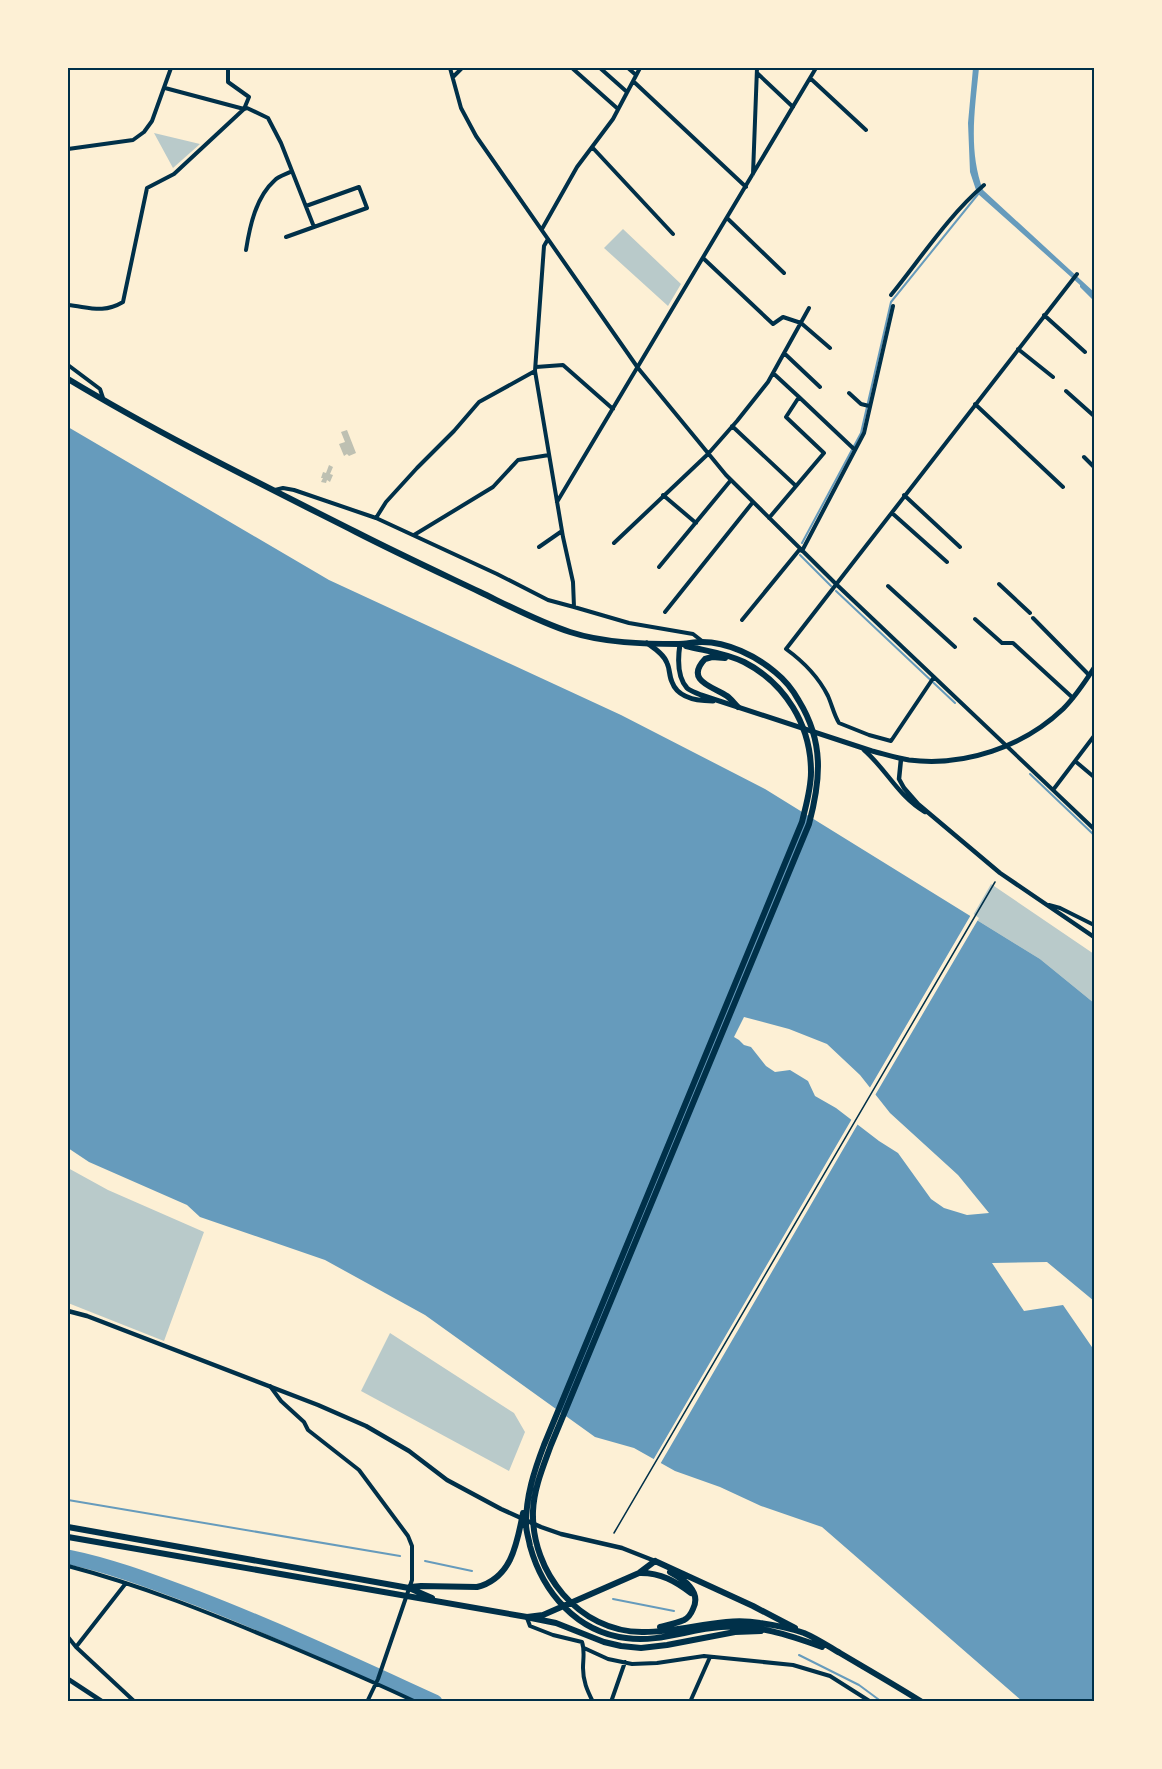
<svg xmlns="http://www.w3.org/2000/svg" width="1162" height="1769" font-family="'Alegreya Sans',sans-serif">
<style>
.green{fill:#b9caca}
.water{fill:#669bbc;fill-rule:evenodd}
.pier{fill:#fdf0d5}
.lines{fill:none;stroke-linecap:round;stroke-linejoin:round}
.stream{stroke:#669bbc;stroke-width:2}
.river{stroke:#669bbc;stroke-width:15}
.building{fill:#bec0b2}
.path{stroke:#003049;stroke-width:1.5}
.minor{stroke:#003049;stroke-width:4}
.tertiary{stroke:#003049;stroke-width:4.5}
.primary{stroke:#003049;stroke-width:5}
.trunk{stroke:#003049;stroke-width:6}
.neatline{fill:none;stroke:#003049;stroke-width:2}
</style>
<rect width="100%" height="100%" fill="#fdf0d5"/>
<path class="green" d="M 154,133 L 200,144 L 173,168 Z
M 623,229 L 681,284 L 668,306 L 604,248 Z
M 991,884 L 1094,954 L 1094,1003 L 1040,959 L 972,917 Z
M 68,1168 L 108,1190 L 204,1232 L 164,1341 L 68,1303 Z
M 390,1333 L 514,1413 L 525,1432 L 509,1471 L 361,1391 Z"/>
<path class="water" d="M 973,68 L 979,68 C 975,108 968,151 983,190 L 1094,292 L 1094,301 L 1080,287 L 1080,285 L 977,193 L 970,172 L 968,123 Z
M 68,427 L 329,580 L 621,715 L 765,789 L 1040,959 L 1094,1003 L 1094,1301 L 1047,1262 L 992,1263 L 1024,1311 L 1063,1305 L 1094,1350 L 1094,1701 L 1022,1701 L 822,1527 L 761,1506 L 720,1487 L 675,1471 L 634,1448 L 595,1437 L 425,1315 L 325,1260 L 200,1217 L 187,1205 L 89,1162 L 68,1148 ZM 744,1017 L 789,1029 L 827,1044 L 860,1075 L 890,1113 L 958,1175 L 989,1213 L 967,1215 L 944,1208 L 931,1199 L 898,1153 L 879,1141 L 836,1108 L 815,1096 L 808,1081 L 790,1070 L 775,1072 L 766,1066 L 751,1047 L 744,1045 L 739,1040 L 734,1037 Z"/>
<path class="pier" d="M 972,913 L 979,918 L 874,1097 L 868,1091 Z
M 853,1117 L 859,1122 L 659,1466 L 652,1462 Z"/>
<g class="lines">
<path class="stream" d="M 802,543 L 861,433 L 891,302 L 979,193
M 800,555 L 831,586
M 836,591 L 955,703
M 1030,774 L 1094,835
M 68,1500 L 400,1556
M 425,1561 L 472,1571
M 613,1599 L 674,1611
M 799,1655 L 859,1685 L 882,1702"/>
<path class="river" d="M 68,1557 C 113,1566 156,1583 199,1599 C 279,1630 356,1666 435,1702"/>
</g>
<path class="building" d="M 347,430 L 356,453 L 349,456 L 347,454 L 344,456 L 339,444 L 345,442 L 341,432 Z
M 329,465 L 333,467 L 330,474 L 333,475 L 330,482 L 327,480 L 326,483 L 321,482 L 323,478 L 321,478 L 323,472 L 326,473 Z"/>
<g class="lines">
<path class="path" d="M 614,1533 L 995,882"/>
<path class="minor" d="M 450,68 L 461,108 L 476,136 L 638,368 L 726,475 L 836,584 L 1094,829
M 572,68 L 618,109
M 600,68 L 627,92
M 628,68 L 636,75
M 757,73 L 793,107
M 453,77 L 462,68
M 810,78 L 866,130
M 633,81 L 746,187
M 165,88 L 244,109 L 247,108 L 268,118 L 281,143 L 314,227
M 592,147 L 673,234
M 68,149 L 133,140 L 144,132 L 152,121 L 171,68
M 753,174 L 757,68
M 727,218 L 784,273
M 542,229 L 577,167 L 613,119 L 640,68
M 286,237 L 367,208 L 359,187 L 306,206
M 548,239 L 544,246 L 535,371 L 563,537 L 573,582 L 574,607 L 629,623 L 693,634 L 702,641
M 246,250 C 250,225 256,197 275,180 C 279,176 287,174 292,171
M 703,258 L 773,324 L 783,317 L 801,323 L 830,348
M 891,295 C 921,258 948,216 984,185
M 68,305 C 89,307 103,314 123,302 L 147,188 L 174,174 L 244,109 L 249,97 L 228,82 L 228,68
M 1044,315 L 1085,352
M 1018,349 L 1053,377
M 784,353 L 820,387
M 68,365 L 100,389 L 103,398
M 536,367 L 563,365 L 613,409
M 773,373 L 799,397
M 1066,391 L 1094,416
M 849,393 L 861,404 L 869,406
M 975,404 L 1063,487
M 732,426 L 796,486
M 1084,457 L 1094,467
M 275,490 L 283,488 L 294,490 L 376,518 L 497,574 L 548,600 L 574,607
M 663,495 L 696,523
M 904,495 L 960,547
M 557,502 L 816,68
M 892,513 L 947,562
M 376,518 L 386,502 L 417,468 L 454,431 L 479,402 L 535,371
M 769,518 L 824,453 L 786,417 L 799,397 L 855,450
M 414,535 L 493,487 L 518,460 L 549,455
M 614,543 L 708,454 L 737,421 L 768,382 L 809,308
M 539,547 L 562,531
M 802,551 L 864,433 L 893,306
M 659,567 L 731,480
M 999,584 L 1030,613
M 888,586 L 955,647
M 665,612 L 753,502
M 1033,618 L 1089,675
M 975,619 L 1002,643 L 1013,643 L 1073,698
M 742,620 L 800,549
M 934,677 L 891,741 L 869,735 L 839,723 C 834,715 832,705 828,696 C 818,676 804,662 786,649 L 1077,274
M 1075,761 L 1094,777
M 1053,790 L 1094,736
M 1049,905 L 1060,908 L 1094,925
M 270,1386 L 281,1401 L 304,1422 L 308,1430 L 359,1470 L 408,1536 L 412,1546 L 412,1580 L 378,1679 L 367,1702
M 68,1566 C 141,1585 212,1614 282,1643 C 327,1662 372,1681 416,1702
M 527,1618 L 530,1626 L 553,1635 L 582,1642 C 585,1651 583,1659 583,1668 C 583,1681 587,1690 593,1702
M 68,1637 L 76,1647 L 135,1702
M 76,1647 L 126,1583
M 584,1648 L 608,1659 L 632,1664 L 657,1663 L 704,1656 L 793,1665 L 830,1676 L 871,1702
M 611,1702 L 625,1662
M 690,1702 L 710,1657"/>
<path class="tertiary" d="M 864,750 C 887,770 898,796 925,812
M 901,759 L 899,779 L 904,788 L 918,804 L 1000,873 L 1094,937
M 68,1311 L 87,1316 L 318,1405 L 366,1426 L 409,1451 L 447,1480 L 501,1509 L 541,1527 L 561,1534 L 622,1548 L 655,1561
M 68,1679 L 103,1702"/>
<path class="primary" d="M 647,643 C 654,648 664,654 667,663 C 670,669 669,676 672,682 C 678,699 698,701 713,701
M 680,644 C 678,657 677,677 687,688 C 690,691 697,693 701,695 L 872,751 C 884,754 896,758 909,760 C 964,767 1023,747 1063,709 C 1075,697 1085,682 1094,668"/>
<path class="trunk" d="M 68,379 C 161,435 259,483 356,532 C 397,553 438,572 480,592 C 509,606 539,622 570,632 C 604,643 644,644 679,644 C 686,644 694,642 702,642 C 728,642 756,656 775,672 C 785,680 793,690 799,701 C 824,742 821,779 809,824 L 551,1445 C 543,1467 534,1488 533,1511 C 531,1572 579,1632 642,1632 C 682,1633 720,1616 760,1623 C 774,1625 790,1628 804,1633 C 816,1638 828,1646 840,1653 C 867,1669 895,1685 922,1702
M 686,646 C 706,651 726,653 744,662 C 785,683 811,725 811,772 C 811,789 806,805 802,822 L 544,1445 C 534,1471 526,1496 526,1524 C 526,1532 529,1539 530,1546 C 543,1593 577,1632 626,1638 C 658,1643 689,1629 721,1627 C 756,1624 789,1635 822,1647
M 725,658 L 712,657 L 705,659 C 684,681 714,687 727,696 C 731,699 734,703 738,707
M 68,1527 L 409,1588 L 432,1598
M 68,1537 L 527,1617 L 543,1615 L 639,1573 L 655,1561
M 655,1561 L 753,1606 L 795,1628
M 641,1573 C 661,1573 675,1581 691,1593
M 410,1587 L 421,1586 L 477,1587 C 512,1578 517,1543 523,1513
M 531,1618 L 556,1623 L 604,1642 L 621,1646 L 641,1648 L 667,1645 L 735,1632 L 761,1631
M 660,1627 C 668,1625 677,1623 684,1620 C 688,1618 691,1614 693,1609 C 702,1591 683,1579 670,1572"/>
</g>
<rect width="1162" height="1769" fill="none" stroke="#fdf0d5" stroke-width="138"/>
<rect x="69" y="69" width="1024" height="1631" class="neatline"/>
</svg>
